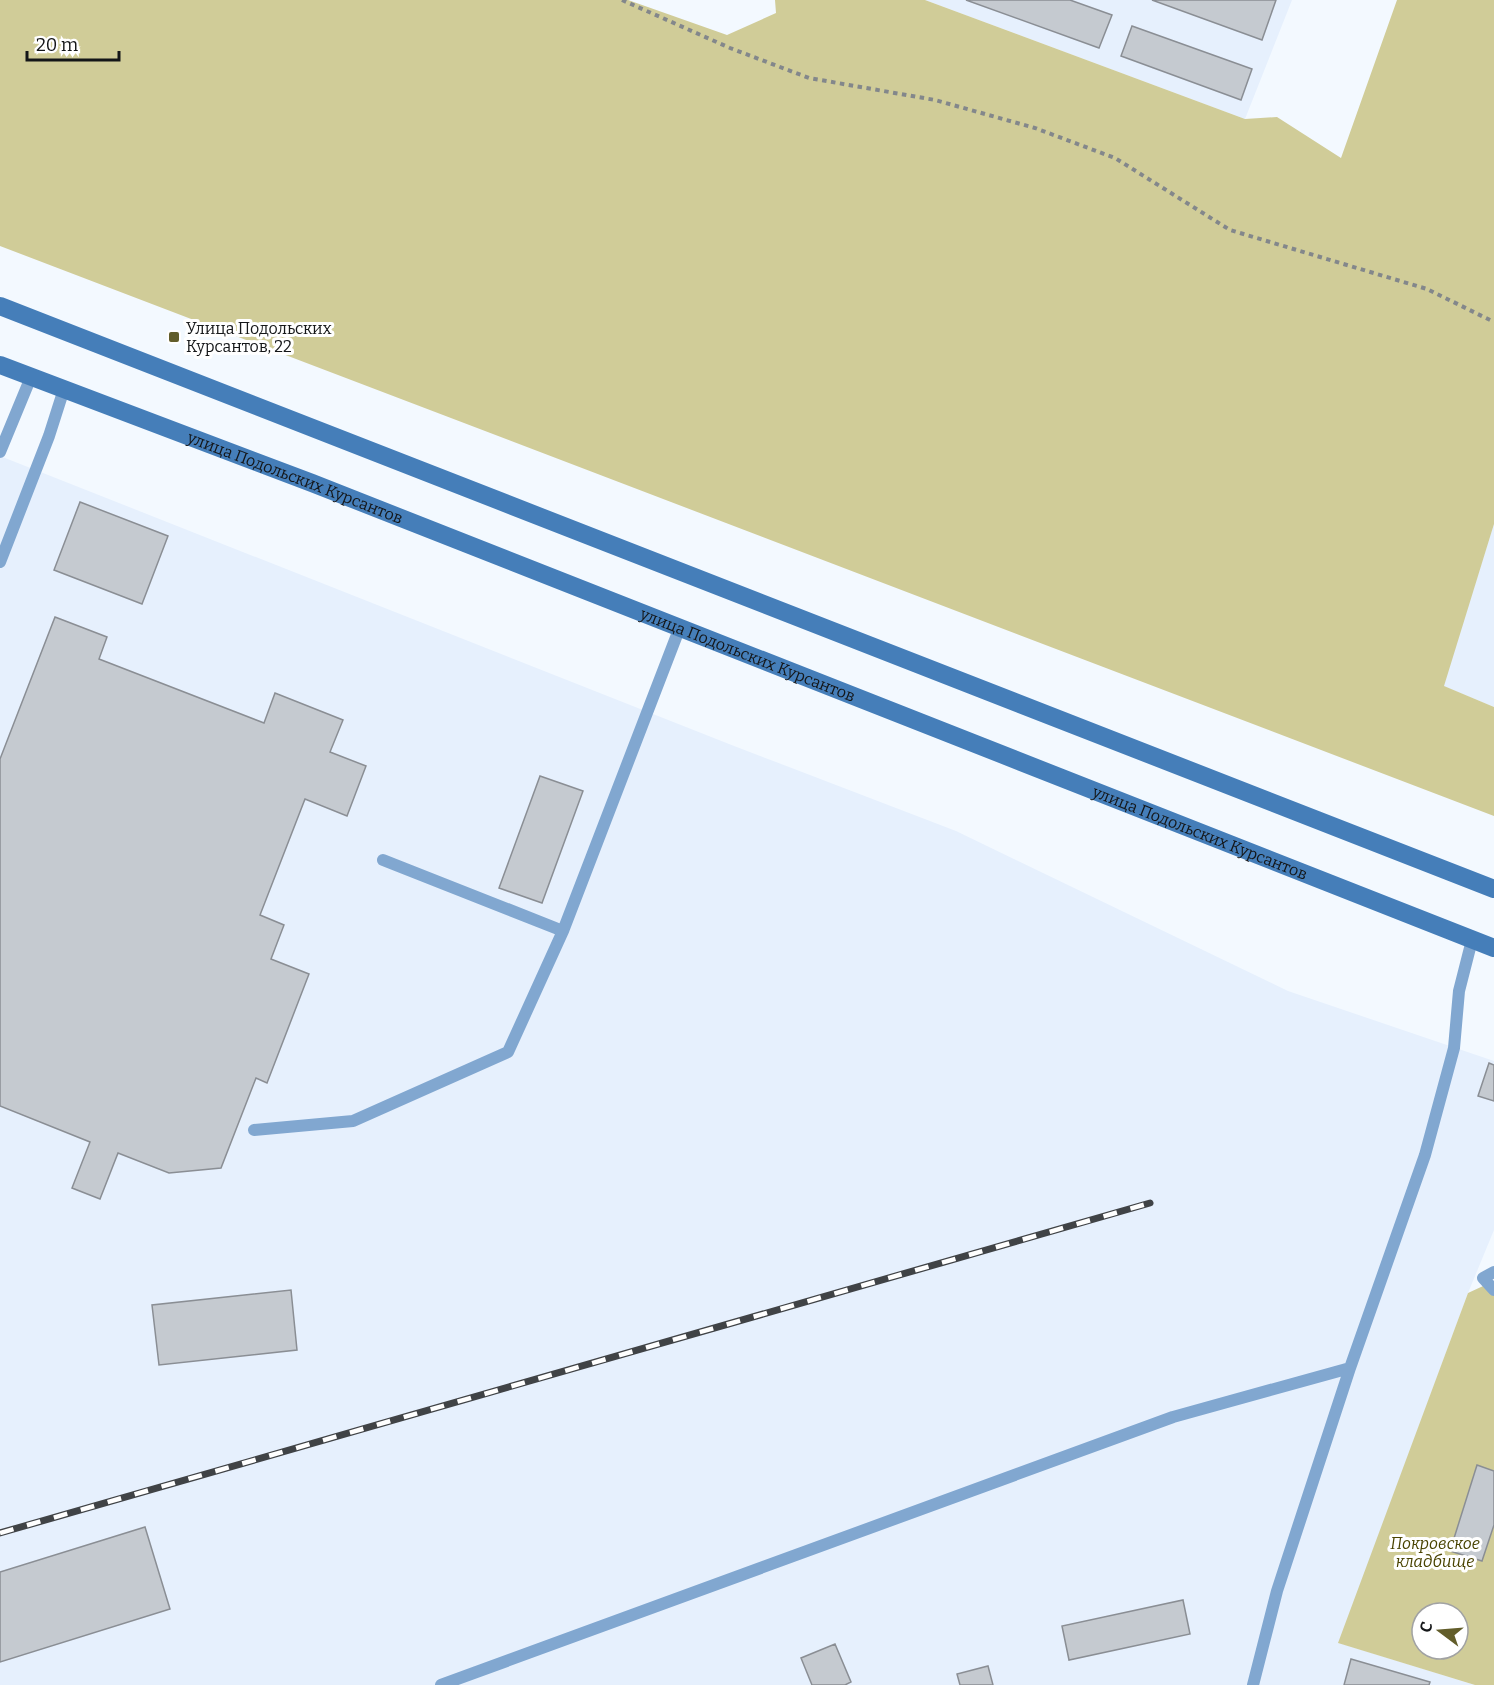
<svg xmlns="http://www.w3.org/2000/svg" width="1494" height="1685" font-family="Bitter,serif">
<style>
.built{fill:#e6f0fd}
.green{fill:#d0cc98;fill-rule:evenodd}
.building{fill:#c5cad0;stroke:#8a8e94;stroke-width:1.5}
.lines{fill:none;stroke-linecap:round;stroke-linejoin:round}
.path{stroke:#83878b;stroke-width:4;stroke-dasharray:4.5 4.5;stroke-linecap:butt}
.lane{stroke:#81a7d0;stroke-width:12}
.secondary{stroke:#457eb9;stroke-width:18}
.rail-casing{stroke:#404346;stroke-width:7}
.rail{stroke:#fff;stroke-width:4.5;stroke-dasharray:14;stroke-linecap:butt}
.poi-dot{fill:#625d2a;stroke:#fff;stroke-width:2}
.labels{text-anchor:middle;stroke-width:6;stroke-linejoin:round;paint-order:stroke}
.poi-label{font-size:16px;fill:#141618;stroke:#fff;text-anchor:start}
.street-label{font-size:16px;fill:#141618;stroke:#fff}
.park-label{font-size:16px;font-style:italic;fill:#494300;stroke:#fff}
</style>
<rect width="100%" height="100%" fill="#f3f9ff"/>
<path class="built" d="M 925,0 L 1292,0 L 1245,119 Z
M 0,456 L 729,744 L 956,831 L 1288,991 L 1494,1061 L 1494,1230 L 1468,1293 L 1339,1643 L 1475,1685 L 0,1685 Z
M 1494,524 L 1494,707 L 1443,686 Z"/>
<path class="green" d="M 0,0 L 628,0 L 727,35 L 776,13 L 775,0 L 925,0 L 1245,119 L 1277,117 L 1341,158 L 1397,0 L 1494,0 L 1494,524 L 1444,686 L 1494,707 L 1494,816 L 0,246 Z
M 1494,1281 L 1494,1685 L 1475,1685 L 1338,1643 L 1468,1293 ZM 1422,1613 L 1458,1613 L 1458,1649 L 1422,1649 Z"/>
<path class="building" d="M 966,0 L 1070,0 L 1112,15 L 1099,48 Z
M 1152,0 L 1276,0 L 1262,40 Z
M 1132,26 L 1252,69 L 1241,100 L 1121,56 Z
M 80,502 L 168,536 L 142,604 L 54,570 Z
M 55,617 L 107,637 L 99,659 L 264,723 L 275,693 L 343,720 L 330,752 L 366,766 L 347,816 L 305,799 L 260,915 L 284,925 L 271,959 L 309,974 L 267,1083 L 256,1078 L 221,1168 L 169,1173 L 118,1153 L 100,1199 L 72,1188 L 90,1142 L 0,1106 L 0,759 Z
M 540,776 L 583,791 L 542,903 L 499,888 Z
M 1489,1063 L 1494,1065 L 1494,1101 L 1478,1096 Z
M 291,1290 L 297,1350 L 159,1365 L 152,1305 Z
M 1477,1465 L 1494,1471 L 1494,1525 L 1482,1561 L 1450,1551 Z
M 145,1527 L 170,1609 L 0,1662 L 0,1572 Z
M 1183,1600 L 1190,1634 L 1069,1660 L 1062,1626 Z
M 835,1644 L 851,1682 L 845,1685 L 812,1685 L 801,1658 Z
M 1351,1659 L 1430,1682 L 1429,1685 L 1344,1685 Z
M 988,1666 L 993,1685 L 960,1685 L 957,1674 Z"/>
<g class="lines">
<path class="path" d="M 622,0 L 730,48 L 809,78 L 935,100 L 1035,128 L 1115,158 L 1230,230 L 1427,289 L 1494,322"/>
<path class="lane" d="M 0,452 L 31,377
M 0,562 L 49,436 L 64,389
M 383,860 L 563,931
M 254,1130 L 353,1121 L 508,1052 L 563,931 L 680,627
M 1494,1272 L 1483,1278 L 1494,1290
M 441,1685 L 1173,1417 L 1350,1368
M 1253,1685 L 1277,1591 L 1350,1368 L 1425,1155 L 1454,1048 L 1459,991 L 1472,940"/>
<g class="secondary">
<path d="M 0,306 L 1494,889"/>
<path id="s1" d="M 0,365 L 312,483 L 1494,948"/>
</g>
<defs>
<path id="rail" d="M 0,1533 L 1150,1203"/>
</defs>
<use href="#rail" class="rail-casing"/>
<use href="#rail" class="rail"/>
</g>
<rect class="poi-dot" x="168" y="331" width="12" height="12" rx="3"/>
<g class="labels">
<g class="poi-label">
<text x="186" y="334">Улица Подольских<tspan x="186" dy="18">Курсантов, 22</tspan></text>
</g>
<g class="street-label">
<text dy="6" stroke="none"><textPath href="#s1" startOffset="316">улица Подольских Курсантов</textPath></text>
<text dy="6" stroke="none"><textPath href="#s1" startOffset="802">улица Подольских Курсантов</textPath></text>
<text dy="6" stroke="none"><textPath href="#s1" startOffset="1288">улица Подольских Курсантов</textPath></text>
</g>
<g class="park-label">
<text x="1435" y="1549">Покровское<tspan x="1435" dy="18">кладбище</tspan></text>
</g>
</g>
<g transform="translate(1440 1631) rotate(286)"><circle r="28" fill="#ffffff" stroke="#a1a2a3" stroke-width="1.5"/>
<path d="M0-4.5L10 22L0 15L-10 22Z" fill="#625d2a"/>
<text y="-9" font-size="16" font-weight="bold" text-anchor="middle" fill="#141618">С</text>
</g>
<path d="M27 51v9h92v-9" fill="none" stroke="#141618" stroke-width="3"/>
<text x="36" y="51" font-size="18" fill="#141618" stroke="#ffffff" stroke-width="4.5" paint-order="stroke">20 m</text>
</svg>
